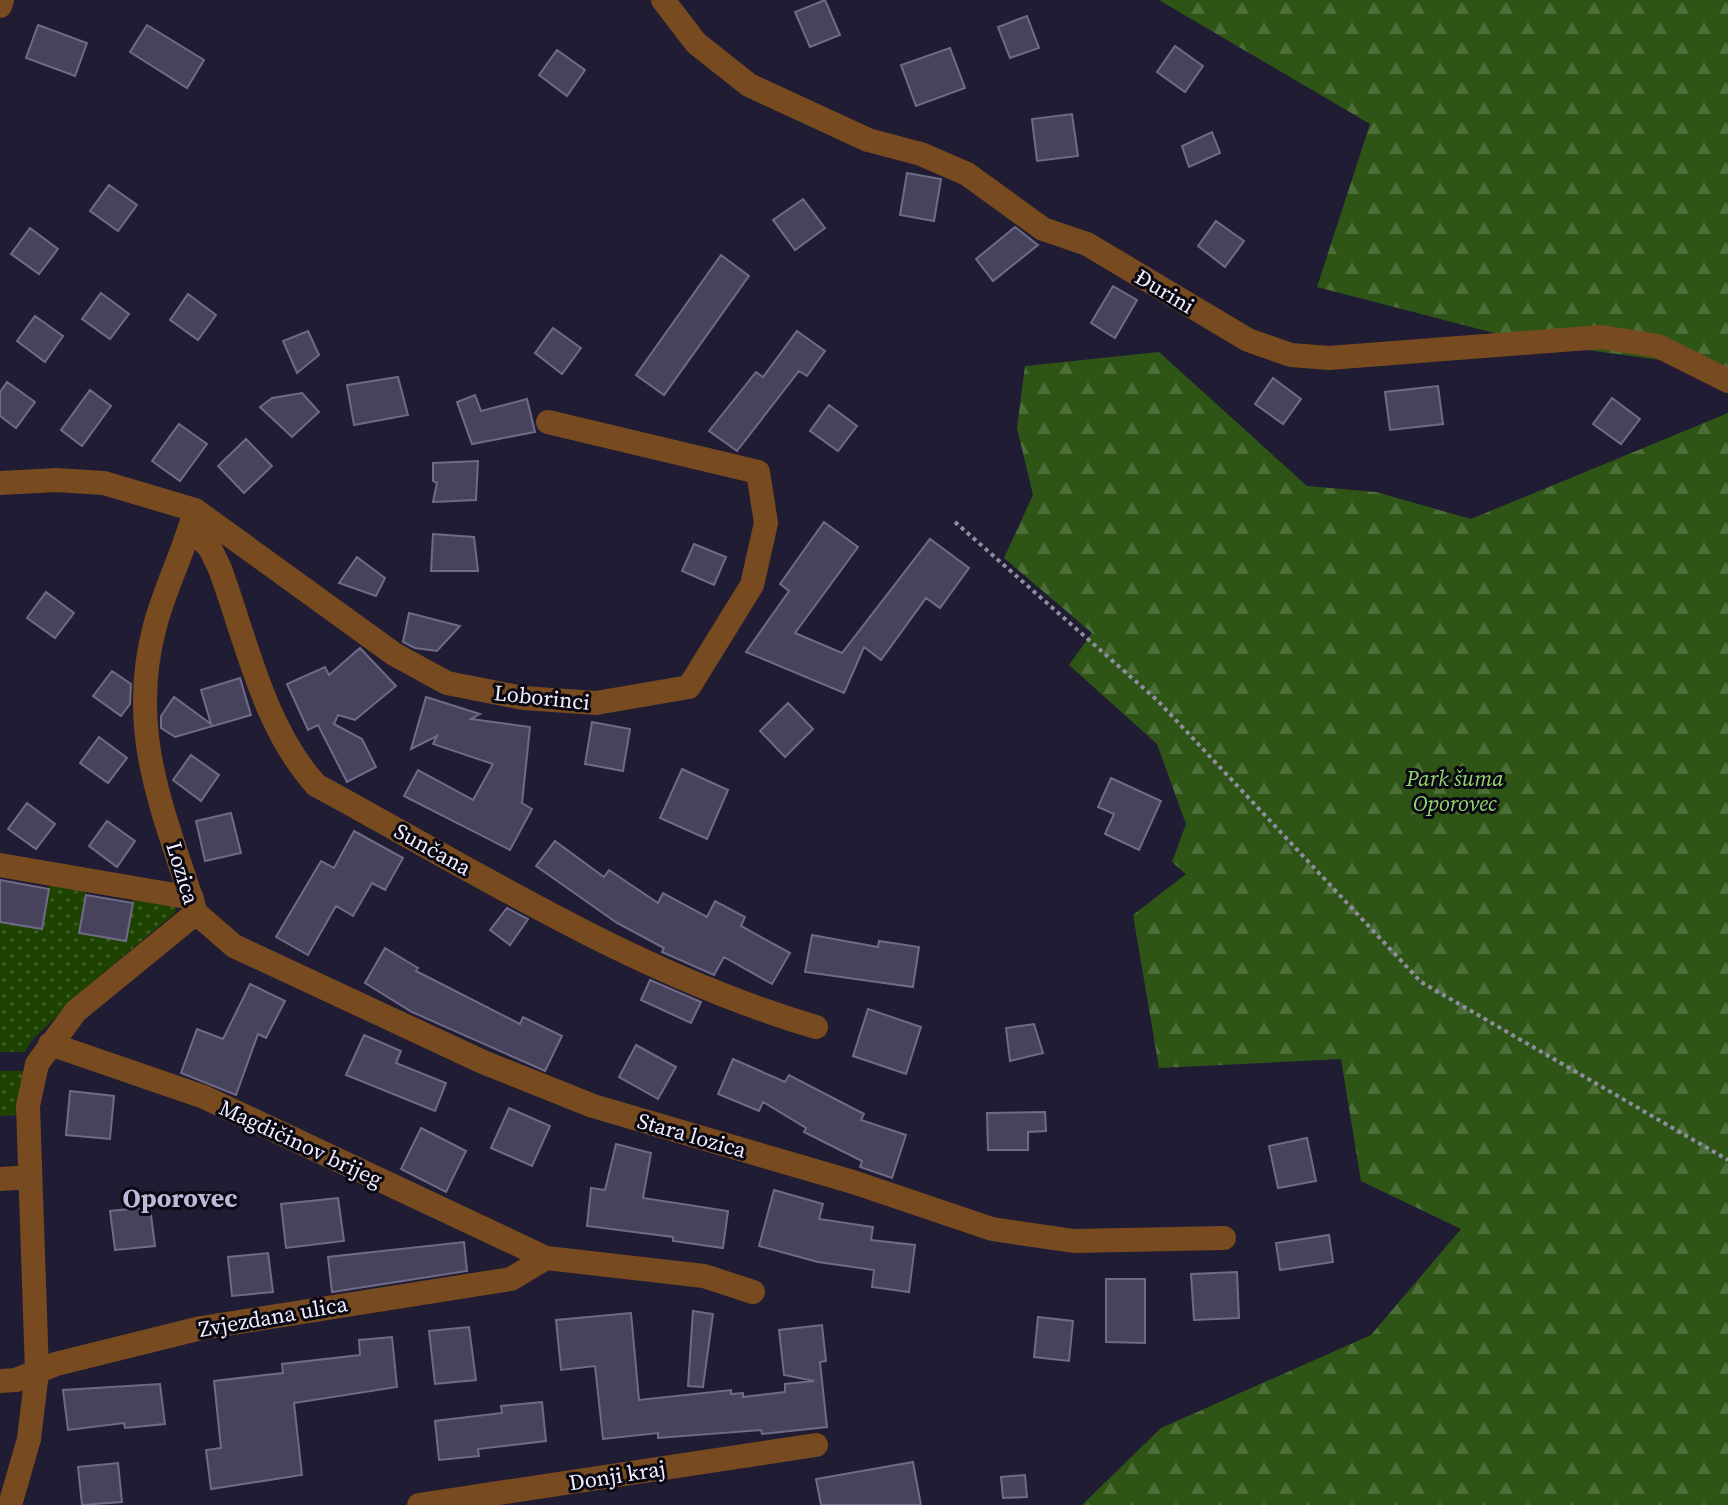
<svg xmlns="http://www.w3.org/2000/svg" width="1728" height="1505" font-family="'Source Serif 4',serif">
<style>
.grass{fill:url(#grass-dots)}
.forest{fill:url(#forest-firs)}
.building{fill:#48435d;stroke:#6f6b87;stroke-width:2}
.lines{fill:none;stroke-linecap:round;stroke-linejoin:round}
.path{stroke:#908da1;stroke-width:4;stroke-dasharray:4 4;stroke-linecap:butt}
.minor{stroke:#774a1f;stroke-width:24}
.labels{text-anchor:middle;stroke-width:6;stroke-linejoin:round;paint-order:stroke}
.street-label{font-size:22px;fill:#f0eeff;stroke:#0a0812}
.park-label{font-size:22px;font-style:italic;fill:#93d86d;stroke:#0a0812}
.quarter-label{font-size:26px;font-weight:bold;fill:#beb9d8;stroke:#0a0812}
</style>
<defs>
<pattern id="grass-dots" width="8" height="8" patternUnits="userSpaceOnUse" patternTransform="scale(2)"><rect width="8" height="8" fill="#1e4301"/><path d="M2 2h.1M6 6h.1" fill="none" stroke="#3f5e27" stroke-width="1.8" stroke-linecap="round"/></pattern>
<pattern id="forest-firs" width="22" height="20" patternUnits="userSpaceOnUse" patternTransform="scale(2)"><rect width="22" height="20" fill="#2f5516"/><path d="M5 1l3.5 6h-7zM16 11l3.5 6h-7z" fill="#4d6e39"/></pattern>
</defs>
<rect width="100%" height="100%" fill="#201c33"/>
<path class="grass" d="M 50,881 L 87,886 L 79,933 L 126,941 L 134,895 L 177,903 L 175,913 L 97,978 L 32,1040 L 25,1052 L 0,1052 L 0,922 L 42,929 Z
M 0,1071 L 23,1071 L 17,1115 L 0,1116 Z"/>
<path class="forest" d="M 1159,0 L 1728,0 L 1728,393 L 1668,361 L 1529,342 L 1317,287 L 1370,124 Z
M 1159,352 L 1307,486 L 1376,492 L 1471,519 L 1728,413 L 1728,1505 L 1082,1505 L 1161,1428 L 1371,1335 L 1461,1229 L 1361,1181 L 1341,1059 L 1159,1068 L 1133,915 L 1186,874 L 1172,862 L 1186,824 L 1157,744 L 1069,665 L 1092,633 L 1004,558 L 1033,495 L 1017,428 L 1025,366 Z"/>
<path class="building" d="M 825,0 L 840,35 L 810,47 L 795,12 Z
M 1027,16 L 1039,48 L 1010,58 L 998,27 Z
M 38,25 L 87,43 L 75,76 L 26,58 Z
M 147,25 L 204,60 L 187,88 L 130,52 Z
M 1175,46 L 1203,66 L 1185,92 L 1157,72 Z
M 950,48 L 965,88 L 916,106 L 901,65 Z
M 557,50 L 585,70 L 567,96 L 539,75 Z
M 1072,114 L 1078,156 L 1037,161 L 1032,119 Z
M 1212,132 L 1220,153 L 1189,167 L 1182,146 Z
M 907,173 L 941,179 L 934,221 L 900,215 Z
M 109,185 L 137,205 L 118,231 L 90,211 Z
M 803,199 L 825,228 L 795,250 L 773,220 Z
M 1216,221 L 1244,241 L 1225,267 L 1198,246 Z
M 1015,227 L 1038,245 L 993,281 L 976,259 Z
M 30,228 L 58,249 L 39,274 L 11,254 Z
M 721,255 L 749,276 L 664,395 L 636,375 Z
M 1113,286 L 1137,300 L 1115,338 L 1091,323 Z
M 101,293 L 129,314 L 110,339 L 82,319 Z
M 188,294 L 216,315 L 198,340 L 170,320 Z
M 35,316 L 63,336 L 45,362 L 17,341 Z
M 553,328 L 581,348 L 562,374 L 535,353 Z
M 308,331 L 319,355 L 297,373 L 283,341 Z
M 797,331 L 825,351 L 807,376 L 799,371 L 737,451 L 709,431 L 756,372 L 763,377 Z
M 398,377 L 408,415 L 354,425 L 347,385 Z
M 1273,378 L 1301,399 L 1283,424 L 1255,404 Z
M 7,382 L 35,402 L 16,428 L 0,416 L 0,392 Z
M 1438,386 L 1443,424 L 1390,430 L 1385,392 Z
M 90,390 L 111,406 L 82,446 L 61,430 Z
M 302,393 L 319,412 L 292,437 L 260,407 L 272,398 Z
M 475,395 L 481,411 L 527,399 L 535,432 L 472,444 L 457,402 Z
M 1612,398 L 1640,419 L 1621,444 L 1593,424 Z
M 829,405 L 857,426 L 838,451 L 810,431 Z
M 179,424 L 207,444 L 180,481 L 152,461 Z
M 246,439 L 272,466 L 244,493 L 218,466 Z
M 478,461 L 476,500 L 433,502 L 437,483 L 433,481 L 433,463 Z
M 824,522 L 858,547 L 795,633 L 842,653 L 930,539 L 969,568 L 940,608 L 926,598 L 881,660 L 864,647 L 844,693 L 746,652 L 789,591 L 780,584 Z
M 433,534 L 474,537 L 478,571 L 431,571 Z
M 694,544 L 726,557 L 714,585 L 682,571 Z
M 357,557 L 385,578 L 376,596 L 339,583 Z
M 46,592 L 74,613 L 55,638 L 27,618 Z
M 409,613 L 460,626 L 437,651 L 415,648 L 403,642 Z
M 360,648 L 396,686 L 355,720 L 338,715 L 334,724 L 362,739 L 376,767 L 347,782 L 318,725 L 308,730 L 287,684 L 325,667 L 329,675 Z
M 112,671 L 131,684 L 130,704 L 121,716 L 93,696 Z
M 240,678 L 251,715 L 175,737 L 161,728 L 161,716 L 174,697 L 211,724 L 201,690 Z
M 426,697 L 480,714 L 471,719 L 530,727 L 522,803 L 532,809 L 510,850 L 404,796 L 418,770 L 473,800 L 493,764 L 433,744 L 437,736 L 411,749 Z
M 788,703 L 813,729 L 785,757 L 760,731 Z
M 592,722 L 630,729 L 623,771 L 585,764 Z
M 99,737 L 127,758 L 108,783 L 80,763 Z
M 191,755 L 219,775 L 201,801 L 173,780 Z
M 682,769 L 728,790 L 707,839 L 660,818 Z
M 1111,778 L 1161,801 L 1139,850 L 1105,834 L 1114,814 L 1098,807 Z
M 27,803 L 55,824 L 36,849 L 8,829 Z
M 231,813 L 241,853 L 205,861 L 196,821 Z
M 107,821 L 135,841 L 117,867 L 89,846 Z
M 354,831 L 403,858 L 385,890 L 372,883 L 353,916 L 336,906 L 308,955 L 276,937 L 321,861 L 334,868 Z
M 555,841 L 604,877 L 609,870 L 658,903 L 663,893 L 707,917 L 715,901 L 745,917 L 741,926 L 790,953 L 772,984 L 724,957 L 714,975 L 662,952 L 664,948 L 617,923 L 536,866 Z
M 0,880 L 49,889 L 42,929 L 0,922 Z
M 86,895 L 133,903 L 126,941 L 79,933 Z
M 507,908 L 528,919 L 510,945 L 490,930 Z
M 812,935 L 878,947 L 879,941 L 919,947 L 913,987 L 805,972 Z
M 385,948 L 418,968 L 416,971 L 520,1024 L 523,1017 L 562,1036 L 545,1071 L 412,1012 L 365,983 Z
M 650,980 L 701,1002 L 691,1023 L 641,1000 Z
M 250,984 L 285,1001 L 266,1038 L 258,1034 L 236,1095 L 181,1073 L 197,1029 L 223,1039 Z
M 868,1009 L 921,1027 L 906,1074 L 853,1056 Z
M 1034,1024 L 1043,1053 L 1010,1061 L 1006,1028 Z
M 364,1035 L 401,1051 L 396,1063 L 446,1083 L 435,1111 L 346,1075 Z
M 636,1045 L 676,1067 L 658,1099 L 619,1077 Z
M 733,1059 L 785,1082 L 789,1075 L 864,1114 L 861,1120 L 906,1135 L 892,1178 L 860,1167 L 862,1161 L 804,1132 L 806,1128 L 763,1102 L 759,1111 L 718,1094 Z
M 70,1091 L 114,1096 L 110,1139 L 66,1135 Z
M 509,1108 L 550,1126 L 532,1166 L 491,1148 Z
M 1045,1112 L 1046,1131 L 1028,1132 L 1028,1150 L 988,1150 L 987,1113 Z
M 421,1128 L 466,1151 L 446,1192 L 401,1169 Z
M 1307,1138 L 1316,1181 L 1278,1188 L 1269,1146 Z
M 616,1144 L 651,1153 L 643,1198 L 728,1211 L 723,1248 L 673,1241 L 673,1237 L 587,1226 L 591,1188 L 605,1190 Z
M 774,1190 L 823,1204 L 819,1219 L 873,1227 L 871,1240 L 915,1245 L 909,1292 L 872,1287 L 874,1270 L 818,1262 L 759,1246 Z
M 338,1198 L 344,1241 L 286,1248 L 281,1204 Z
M 150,1207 L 155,1246 L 115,1250 L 110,1211 Z
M 1329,1235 L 1333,1262 L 1280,1270 L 1276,1243 Z
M 464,1242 L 467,1271 L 332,1292 L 328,1257 Z
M 268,1253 L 273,1292 L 232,1296 L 228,1257 Z
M 1237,1272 L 1239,1318 L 1194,1320 L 1191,1274 Z
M 1106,1279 L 1145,1279 L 1145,1343 L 1106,1342 Z
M 693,1311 L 713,1314 L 703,1387 L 688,1386 Z
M 631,1313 L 639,1400 L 731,1390 L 731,1394 L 743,1393 L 743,1397 L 785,1392 L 785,1384 L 814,1381 L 784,1375 L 779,1330 L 822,1325 L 826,1361 L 820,1362 L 827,1427 L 762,1434 L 761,1430 L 658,1438 L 658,1433 L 603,1439 L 595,1366 L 561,1370 L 556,1320 Z
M 1038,1317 L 1073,1321 L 1069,1361 L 1034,1357 Z
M 469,1327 L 476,1380 L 435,1384 L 429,1331 Z
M 392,1337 L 397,1387 L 294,1403 L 302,1475 L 211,1489 L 206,1450 L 221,1448 L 214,1381 L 283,1373 L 282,1364 L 360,1355 L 359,1340 Z
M 160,1384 L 165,1424 L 125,1428 L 124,1423 L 68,1430 L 63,1390 Z
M 542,1402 L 546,1441 L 478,1449 L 479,1456 L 439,1460 L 435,1421 L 502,1413 L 501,1406 Z
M 913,1462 L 921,1505 L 821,1505 L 816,1479 Z
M 118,1463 L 122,1502 L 82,1505 L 78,1467 Z
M 1025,1475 L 1027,1497 L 1003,1498 L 1001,1477 Z"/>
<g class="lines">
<path class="path" d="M 955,522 L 1157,700 L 1421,982 L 1728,1160"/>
<path class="minor" d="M 663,0 L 696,43 L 749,85 L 868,140 L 921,154 L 967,174 L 1043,229 L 1087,244 L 1248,340 L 1291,355 L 1329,358 L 1601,337 L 1658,346 L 1728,381
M 0,6 L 2,0
M 0,483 L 56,480 L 104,483 L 195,510 L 394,654 L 447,683 L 523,698 L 596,703 L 689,687 L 752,585 L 766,523 L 758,472 L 548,422
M 191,528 L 210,548 L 220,569 C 247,642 263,726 316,785 C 478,873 639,975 816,1027
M 0,865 L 192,898
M 196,913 L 234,946 L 483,1062 L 593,1106 L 853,1182 L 992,1229 L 1074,1241 L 1224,1238
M 50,1044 L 204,1097 L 546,1258 L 704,1276 L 753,1292
M 0,1179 L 30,1177
M 0,1381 L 16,1380 L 56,1364 L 201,1328 L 511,1279 L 546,1258
M 10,1505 L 29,1439 L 37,1372 L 28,1106 L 37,1064 L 76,1011 L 196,913 C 165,814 126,733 155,626 C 165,587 185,550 195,510
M 419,1505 L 816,1445"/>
</g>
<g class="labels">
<g class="street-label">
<text transform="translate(1165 291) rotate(31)" y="8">Đurini</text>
<text transform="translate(542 697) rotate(6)" y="8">Loborinci</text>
<text transform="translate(433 849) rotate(29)" y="8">Sunčana</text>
<text transform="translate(183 873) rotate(73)" y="8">Lozica</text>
<text transform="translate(692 1135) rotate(16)" y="8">Stara lozica</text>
<text transform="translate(301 1143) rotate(25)" y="8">Magdičinov brijeg</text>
<text transform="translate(273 1316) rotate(-10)" y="8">Zvjezdana ulica</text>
<text transform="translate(617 1475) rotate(-9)" y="8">Donji kraj</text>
</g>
<g class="park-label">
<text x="1455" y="786">Park šuma<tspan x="1455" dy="25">Oporovec</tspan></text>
</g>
<g class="quarter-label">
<text x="180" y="1207">Oporovec</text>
</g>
</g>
</svg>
